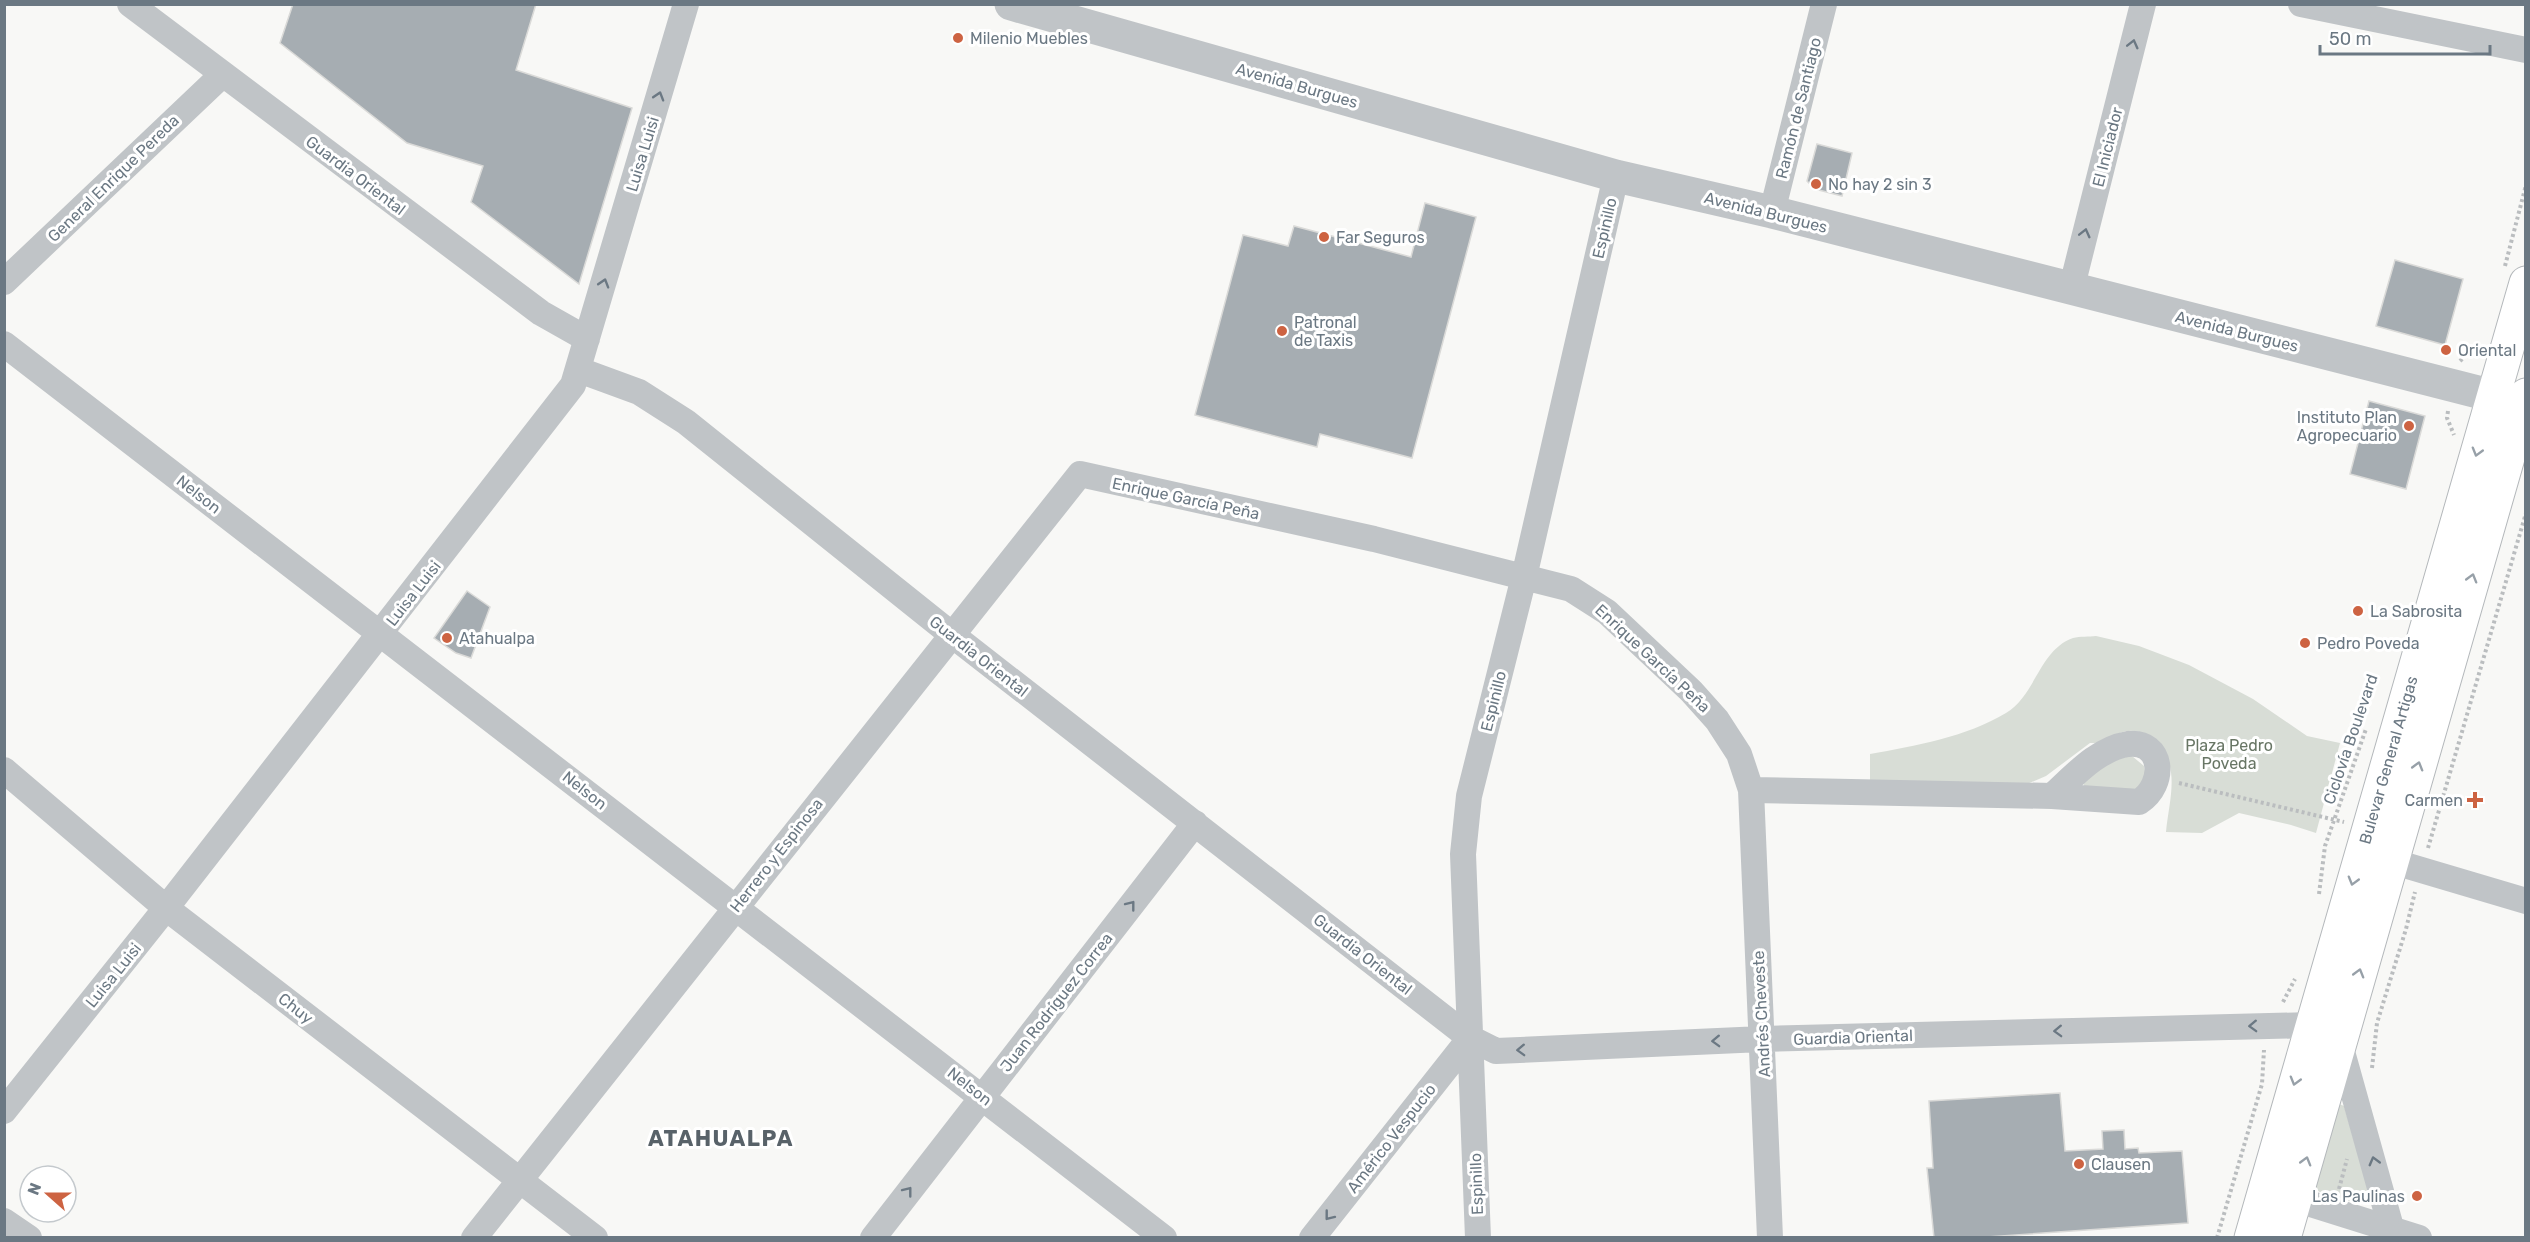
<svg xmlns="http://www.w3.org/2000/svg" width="2530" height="1242" font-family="Rubik,sans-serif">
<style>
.green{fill:#d8ddd6}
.building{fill:#a6adb2;stroke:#dadad8;stroke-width:1.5}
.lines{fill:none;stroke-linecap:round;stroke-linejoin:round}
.primary-casing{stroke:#b4b8bb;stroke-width:35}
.path{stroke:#babdbf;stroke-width:4;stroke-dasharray:3 3;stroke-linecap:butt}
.minor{stroke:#c0c4c7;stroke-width:26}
.tertiary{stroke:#c0c4c7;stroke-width:33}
.primary{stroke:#fff;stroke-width:33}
.oneway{stroke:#6b7883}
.oneway2{stroke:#97a0a8}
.poi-dot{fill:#cd6342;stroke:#fff;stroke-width:2}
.labels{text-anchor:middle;stroke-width:6;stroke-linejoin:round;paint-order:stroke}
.poi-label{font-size:16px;fill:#6b7883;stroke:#fff;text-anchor:start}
.street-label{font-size:16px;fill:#6b7883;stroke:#fff}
.park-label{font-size:16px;fill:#687665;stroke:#fff}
.district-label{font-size:22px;font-weight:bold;letter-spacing:1.5px;fill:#586269;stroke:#fff}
</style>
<rect width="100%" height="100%" fill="#f8f8f6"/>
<path class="green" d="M 2096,636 L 2139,646 L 2189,665 L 2253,699 L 2307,736 L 2340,743 L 2316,833 L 2291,825 L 2239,813 L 2202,833 L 2166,832 C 2169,800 2182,764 2154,741 C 2146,734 2139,730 2129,731 C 2113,732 2107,744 2090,743 L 2046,776 L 2020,787 L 1870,781 L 1870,754 C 1915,746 1966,737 2006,713 C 2036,695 2039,650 2073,638 C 2080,636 2089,637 2096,636 Z
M 2132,756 L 2144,766 L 2146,778 L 2136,790 L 2084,786 L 2083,782 L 2110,760 Z
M 2339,1104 L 2344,1106 L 2368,1189 C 2366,1194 2363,1198 2358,1200 C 2348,1203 2321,1197 2316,1188 Z"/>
<path class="building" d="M 293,4 L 536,4 L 516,70 L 632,108 L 579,284 L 471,202 L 483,166 L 407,143 L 280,43 Z
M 1817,144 L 1852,153 L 1842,196 L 1815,189 L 1807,181 Z
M 1425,203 L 1476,217 L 1412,458 L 1320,434 L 1317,447 L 1195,415 L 1243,235 L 1288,246 L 1294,226 L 1411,257 Z
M 2395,260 L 2463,279 L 2445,345 L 2376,326 Z
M 2369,401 L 2425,416 L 2406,489 L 2350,474 Z
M 467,591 L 490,607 L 471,658 L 456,653 L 434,638 Z
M 2060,1093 L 2065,1151 L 2103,1149 L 2102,1131 L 2124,1130 L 2125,1149 L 2138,1148 L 2139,1153 L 2182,1151 L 2188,1223 L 1972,1238 L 1934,1238 L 1927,1168 L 1933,1168 L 1929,1101 Z"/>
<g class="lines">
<defs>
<path id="primary" d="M 2251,1238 L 2526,283
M 2284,1238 L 2526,395"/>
</defs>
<use href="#primary" class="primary-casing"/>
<path class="path" d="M 2505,266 L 2526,185
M 2460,361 L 2479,343
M 2448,411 L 2447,418 L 2454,435
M 2179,783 L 2344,822
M 2428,848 L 2526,513
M 2319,894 L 2325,846 L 2366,729
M 2283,1002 L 2295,979
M 2372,1068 L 2377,1023 L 2406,929 L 2415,892
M 2339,1189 L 2347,1159
M 2217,1238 L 2262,1084 L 2264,1050"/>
<path class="minor" d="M 130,4 L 541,313 L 587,339
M 2301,4 L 2526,50
M 1772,212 L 1824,4
M 4,282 L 222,75
M 2071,290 L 2143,4
M 4,344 L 1164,1238
M 579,370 L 639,392 L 686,422 L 951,634 L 1470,1038 L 1496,1051 L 1762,1039 L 2311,1025
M 4,770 L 166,908 L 595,1238
M 1751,790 L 1770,1238
M 2391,861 L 2526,901
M 2339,1041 L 2394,1238
M 4,1111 L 166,908 L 573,385 L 686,4
M 2295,1199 L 2419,1238
M 4,1221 L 29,1238
M 474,1238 L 1080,474 L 1374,539 L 1571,589 L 1607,612 L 1691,691 L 1717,720 L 1739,754 L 1751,790 L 2052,796 L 2139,802 C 2167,784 2163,740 2128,744 C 2097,749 2074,776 2052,796
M 873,1238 L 1195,823
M 1312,1238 L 1470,1038
M 1478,1238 L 1463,854 L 1469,796 L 1524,577 L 1616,176"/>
<path class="tertiary" d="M 1011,4 L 1616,176 L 1772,212 L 2521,403"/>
<use href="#primary" class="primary"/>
</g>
<defs><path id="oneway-chevron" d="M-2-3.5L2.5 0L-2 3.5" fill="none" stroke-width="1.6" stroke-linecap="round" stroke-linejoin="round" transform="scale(1.5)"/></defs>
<g class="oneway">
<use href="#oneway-chevron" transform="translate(2133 44) rotate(-76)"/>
<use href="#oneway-chevron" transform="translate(659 96) rotate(-73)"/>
<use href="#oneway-chevron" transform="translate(2085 233) rotate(-76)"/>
<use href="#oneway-chevron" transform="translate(604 283) rotate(-73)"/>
<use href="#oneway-chevron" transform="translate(1131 905) rotate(-52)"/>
<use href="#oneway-chevron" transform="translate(2253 1026) rotate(178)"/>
<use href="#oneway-chevron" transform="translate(2058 1031) rotate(178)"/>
<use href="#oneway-chevron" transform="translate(1716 1041) rotate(178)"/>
<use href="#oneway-chevron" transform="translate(1521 1050) rotate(178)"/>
<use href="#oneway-chevron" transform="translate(2374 1161) rotate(-105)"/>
<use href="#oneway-chevron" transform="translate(908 1191) rotate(-52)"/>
<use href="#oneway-chevron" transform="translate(1329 1216) rotate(128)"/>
</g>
<g class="oneway2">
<use href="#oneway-chevron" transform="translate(2477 452) rotate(106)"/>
<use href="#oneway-chevron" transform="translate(2472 578) rotate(-74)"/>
<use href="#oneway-chevron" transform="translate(2418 766) rotate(-74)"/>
<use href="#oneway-chevron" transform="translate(2353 881) rotate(106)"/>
<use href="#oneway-chevron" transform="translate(2359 973) rotate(-74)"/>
<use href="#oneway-chevron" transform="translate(2295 1081) rotate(106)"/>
<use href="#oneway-chevron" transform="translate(2306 1161) rotate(-74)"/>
</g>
<g class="poi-dot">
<circle cx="958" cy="38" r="6"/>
<circle cx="1816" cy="184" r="6"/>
<circle cx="1324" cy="237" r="6"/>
<circle cx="1282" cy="331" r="6"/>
<circle cx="2446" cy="350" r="6"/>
<circle cx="2409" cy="426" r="6"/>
<circle cx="2358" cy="611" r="6"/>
<circle cx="447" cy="638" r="6"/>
<circle cx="2305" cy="643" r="6"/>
<path d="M2472 791h6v6h6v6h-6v6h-6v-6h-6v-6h6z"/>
<circle cx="2079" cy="1164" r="6"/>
<circle cx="2417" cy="1196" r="6"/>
</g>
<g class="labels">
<g class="poi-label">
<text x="970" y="44">Milenio Muebles</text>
<text x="1828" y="190">No hay 2 sin 3</text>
<text x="1336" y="243">Far Seguros</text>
<text x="1294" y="328">Patronal<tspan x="1294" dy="18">de Taxis</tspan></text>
<text x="2458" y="356">Oriental</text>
<text x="2397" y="423" text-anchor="end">Instituto Plan<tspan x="2397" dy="18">Agropecuario</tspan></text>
<text x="2370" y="617">La Sabrosita</text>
<text x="459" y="644">Atahualpa</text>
<text x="2317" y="649">Pedro Poveda</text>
<text x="2463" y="806" text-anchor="end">Carmen</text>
<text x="2091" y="1170">Clausen</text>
<text x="2405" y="1202" text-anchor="end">Las Paulinas</text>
</g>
<g class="street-label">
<text transform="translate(1297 85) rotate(16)" y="6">Avenida Burgues</text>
<text transform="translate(1798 108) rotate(-76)" y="6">Ramón de Santiago</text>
<text transform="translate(2107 147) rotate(-76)" y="6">El Iniciador</text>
<text transform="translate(642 154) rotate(-73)" y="6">Luisa Luisi</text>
<text transform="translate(356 175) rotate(37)" y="6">Guardia Oriental</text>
<text transform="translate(113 178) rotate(-44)" y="6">General Enrique Pereda</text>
<text transform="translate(1766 212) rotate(14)" y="6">Avenida Burgues</text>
<text transform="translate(1604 228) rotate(-77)" y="6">Espinillo</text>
<text transform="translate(2237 331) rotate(14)" y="6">Avenida Burgues</text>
<text transform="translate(199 494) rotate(38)" y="6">Nelson</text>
<text transform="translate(1186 498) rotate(12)" y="6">Enrique García Peña</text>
<text transform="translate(413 593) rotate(-52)" y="6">Luisa Luisi</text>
<text transform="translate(979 656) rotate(38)" y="6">Guardia Oriental</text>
<text transform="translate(1653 658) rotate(43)" y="6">Enrique García Peña</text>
<text transform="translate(1493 701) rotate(-76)" y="6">Espinillo</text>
<text transform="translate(2350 739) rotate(-71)" y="6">Ciclovía Boulevard</text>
<text transform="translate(2388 760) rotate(-74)" y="6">Bulevar General Artigas</text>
<text transform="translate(585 790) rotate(38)" y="6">Nelson</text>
<text transform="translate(776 855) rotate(-52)" y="6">Herrero y Espinosa</text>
<text transform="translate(1363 954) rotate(38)" y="6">Guardia Oriental</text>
<text transform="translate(113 975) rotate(-51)" y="6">Luisa Luisi</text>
<text transform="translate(1056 1002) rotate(-52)" y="6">Juan Rodríguez Correa</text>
<text transform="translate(296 1008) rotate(38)" y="6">Chuy</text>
<text transform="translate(1761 1014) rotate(-93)" y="6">Andrés Cheveste</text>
<text transform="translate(1853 1037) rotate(-2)" y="6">Guardia Oriental</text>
<text transform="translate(970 1086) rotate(38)" y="6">Nelson</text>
<text transform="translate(1391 1138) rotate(-52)" y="6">Américo Vespucio</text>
<text transform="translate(1476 1184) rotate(-92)" y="6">Espinillo</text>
</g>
<g class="park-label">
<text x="2229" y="751">Plaza Pedro<tspan x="2229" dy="18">Poveda</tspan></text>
</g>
<g class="district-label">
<text x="721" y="1146">ATAHUALPA</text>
</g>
</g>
<rect width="2530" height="1242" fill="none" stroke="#6b7883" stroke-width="12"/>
<g transform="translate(48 1194) rotate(291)"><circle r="28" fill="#ffffff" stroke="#c4c9cd" stroke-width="1.5"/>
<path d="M0-4.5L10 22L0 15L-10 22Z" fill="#cd6342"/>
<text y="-9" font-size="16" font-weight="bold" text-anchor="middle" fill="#6b7883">N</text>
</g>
<path d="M2320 45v9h170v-9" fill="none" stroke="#6b7883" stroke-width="3"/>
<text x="2329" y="45" font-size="18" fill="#6b7883" stroke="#ffffff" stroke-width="4.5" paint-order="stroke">50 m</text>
</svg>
